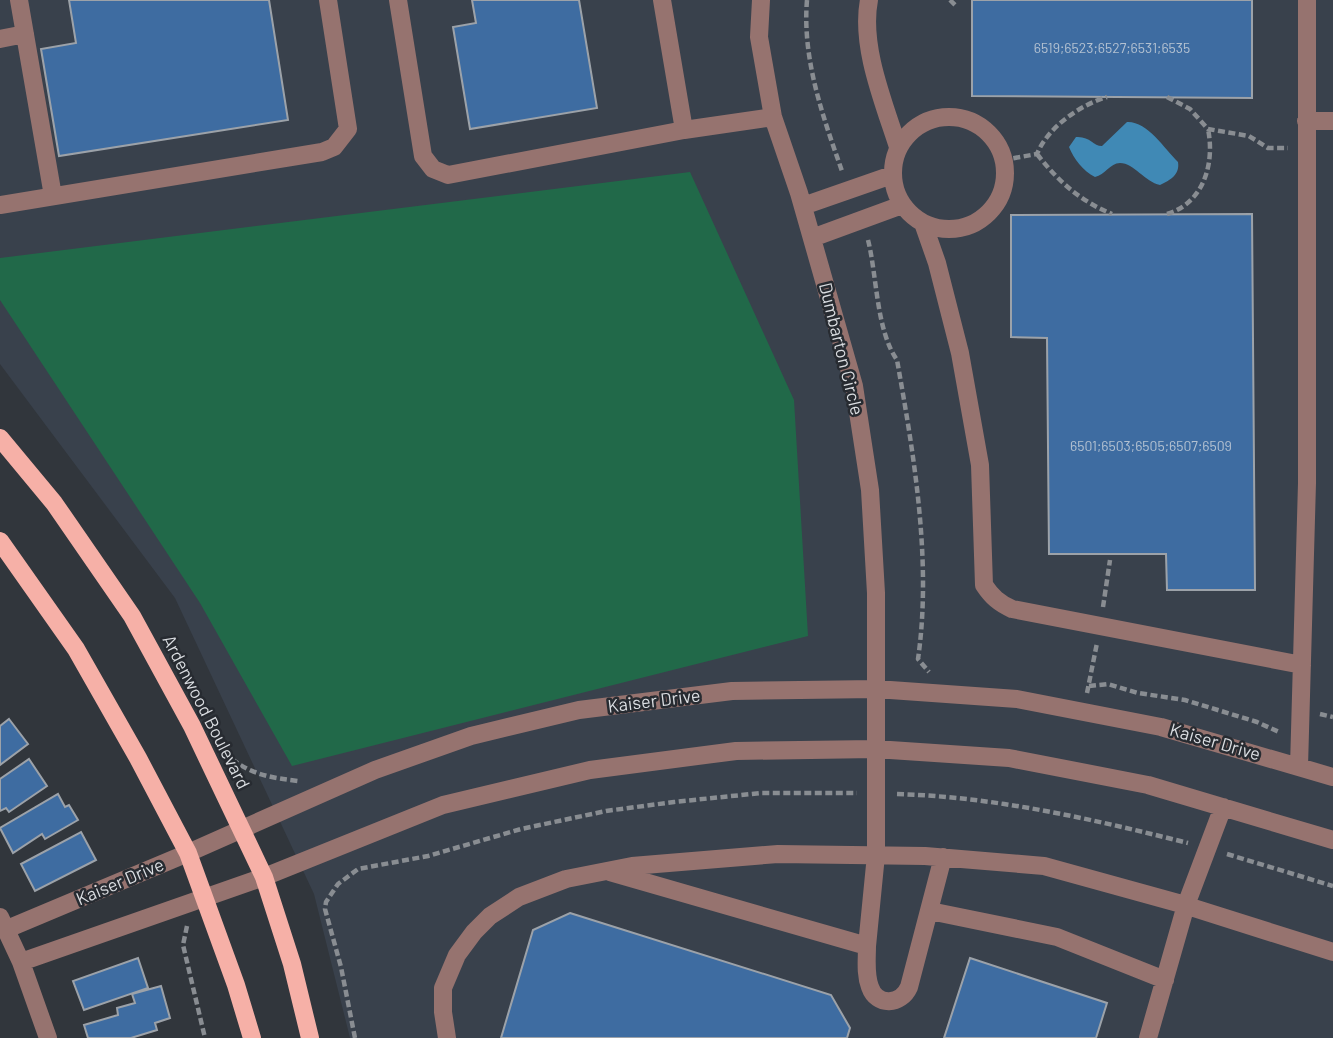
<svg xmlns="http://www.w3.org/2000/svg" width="1333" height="1038" font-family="Barlow,sans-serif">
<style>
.built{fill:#39414c}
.green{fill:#216949}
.water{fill:#4089b5}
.building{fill:#3e6ca1;stroke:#9ca2a9;stroke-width:2}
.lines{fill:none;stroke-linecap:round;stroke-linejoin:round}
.path{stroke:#898d92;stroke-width:4.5;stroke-dasharray:7 3.5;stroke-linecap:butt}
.minor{stroke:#96736f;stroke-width:18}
.major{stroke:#f6b0a7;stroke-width:18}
.labels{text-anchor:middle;stroke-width:5;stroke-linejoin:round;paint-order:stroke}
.number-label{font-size:14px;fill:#b3c1d1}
.street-label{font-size:18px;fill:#dadde1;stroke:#272b31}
</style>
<rect width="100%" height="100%" fill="#31363c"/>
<path class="built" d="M 0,0 L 1333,0 L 1333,1038 L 350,1038 L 314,894 L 175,598 L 0,364 Z"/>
<path class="green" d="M 690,172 L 794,400 L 808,636 L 292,766 L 200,603 L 0,300 L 0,258 Z"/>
<path class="water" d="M 1127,122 C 1147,121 1164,148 1178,162 C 1180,174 1171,180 1160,185 C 1145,182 1134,163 1120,163 C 1110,163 1105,175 1095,177 C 1083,171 1074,159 1069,147 L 1076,137 C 1090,136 1093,146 1102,146 Z"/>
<path class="building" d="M 69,0 L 269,0 L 288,120 L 59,156 L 41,49 L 76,43 Z
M 472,0 L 579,0 L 597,108 L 470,129 L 453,27 L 476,23 Z
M 972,0 L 1252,0 L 1252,98 L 972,96 Z
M 1252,214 L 1255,590 L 1167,590 L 1166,554 L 1049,554 L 1047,338 L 1011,337 L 1011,215 Z
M 9,719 L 28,744 L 0,765 L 0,726 Z
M 29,759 L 47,786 L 9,812 L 6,808 L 0,811 L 0,779 Z
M 58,794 L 65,807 L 69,805 L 78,820 L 45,839 L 42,834 L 13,853 L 0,828 Z
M 81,832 L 96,860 L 35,891 L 21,864 Z
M 570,913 L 831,995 L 850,1028 L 847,1038 L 501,1038 L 533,930 Z
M 138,958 L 148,988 L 84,1010 L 73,981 Z
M 970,958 L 1107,1003 L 1096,1038 L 944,1038 Z
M 161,986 L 170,1018 L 155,1023 L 157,1030 L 131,1038 L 88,1038 L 84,1025 L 118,1015 L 117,1008 L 135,1003 L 132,994 Z"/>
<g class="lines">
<path class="path" d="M 807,0 C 802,59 823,117 842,171
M 950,0 L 955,5
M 1167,97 L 1190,109 L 1208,129 L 1249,136 L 1268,148 L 1288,148
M 1037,154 C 1058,181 1080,201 1112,214
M 1003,160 L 1037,154 C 1048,127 1080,105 1107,97
M 1167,214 C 1204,203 1215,163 1208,129
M 868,240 C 877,275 876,330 897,360 C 914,455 932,562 918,659 L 929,672
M 1103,607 L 1110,560
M 1089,686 L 1108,684 L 1138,693 L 1185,700 L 1257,722 L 1279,732
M 1087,693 L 1097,643
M 1320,714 L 1333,717
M 232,759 C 252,775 273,778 298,781
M 897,794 C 996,797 1092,819 1188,843
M 1227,854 L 1333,886
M 187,926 L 183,945 L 205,1038
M 355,1038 L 341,967 L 325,909 L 326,902 L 338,884 L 358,869 L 428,856 L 521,829 L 606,811 L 674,802 L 761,793 L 857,793"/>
<path class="minor" d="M 19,0 L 53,196
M 398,0 L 423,156 L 433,169 L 448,175 L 684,130 L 773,117
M 662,0 L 684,130
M 761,0 L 759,37 L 773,117 L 799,193 L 854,386 L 870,490 L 876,593 L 876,855 L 867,946
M 869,0 C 860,46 884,103 898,147
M 0,39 L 25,34
M893 173a56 56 0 1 1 112 0a56 56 0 1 1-112 0Z
M 1306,121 L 1333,121
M 0,205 L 322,152 L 334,147 L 348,129 L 328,0
M 803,206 L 892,175
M 923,223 L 937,263 L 960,353 L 980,465 L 984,585 C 992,597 999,603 1012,609 L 1302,665
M 812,238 L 902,205
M 1299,767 L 1307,483 L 1307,0
M 610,872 L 867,946 C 867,959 865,974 870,987 C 877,1007 901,1005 909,987 L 943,857
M 930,911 L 1057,937 L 1165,980
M 0,917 L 21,962 L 48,1038
M 7,929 L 188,853 L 375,770 L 471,736 L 579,710 L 732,691 L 876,689 L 1017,699 L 1161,727 L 1333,777
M 21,962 L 264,877 L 443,805 L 590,770 L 736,751 L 875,749 L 1009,758 L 1148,785 L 1333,840
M 447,1038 L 443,1012 L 443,988 L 457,955 L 474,932 L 490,916 L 519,897 L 566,879 L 632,866 L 778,854 L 925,856 L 1044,866 L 1178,903 L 1333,952
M 1148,1038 L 1186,905 L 1223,807"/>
<path class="major" d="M 0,438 L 54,503 L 132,616 L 192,726 L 264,877 L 292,964 L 310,1038
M 0,541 L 76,649 L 138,758 L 188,853 L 236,985 L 252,1038"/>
</g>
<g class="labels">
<g class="number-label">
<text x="1112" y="53">6519;6523;6527;6531;6535</text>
<text x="1151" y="451">6501;6503;6505;6507;6509</text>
</g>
<g class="street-label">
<text transform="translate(841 349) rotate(76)" y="6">Dumbarton Circle</text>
<text transform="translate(654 701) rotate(-7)" y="6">Kaiser Drive</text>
<text transform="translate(206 712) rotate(63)" y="6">Ardenwood Boulevard</text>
<text transform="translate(1215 742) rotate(16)" y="6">Kaiser Drive</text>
<text transform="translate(120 882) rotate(-23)" y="6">Kaiser Drive</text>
</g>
</g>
</svg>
